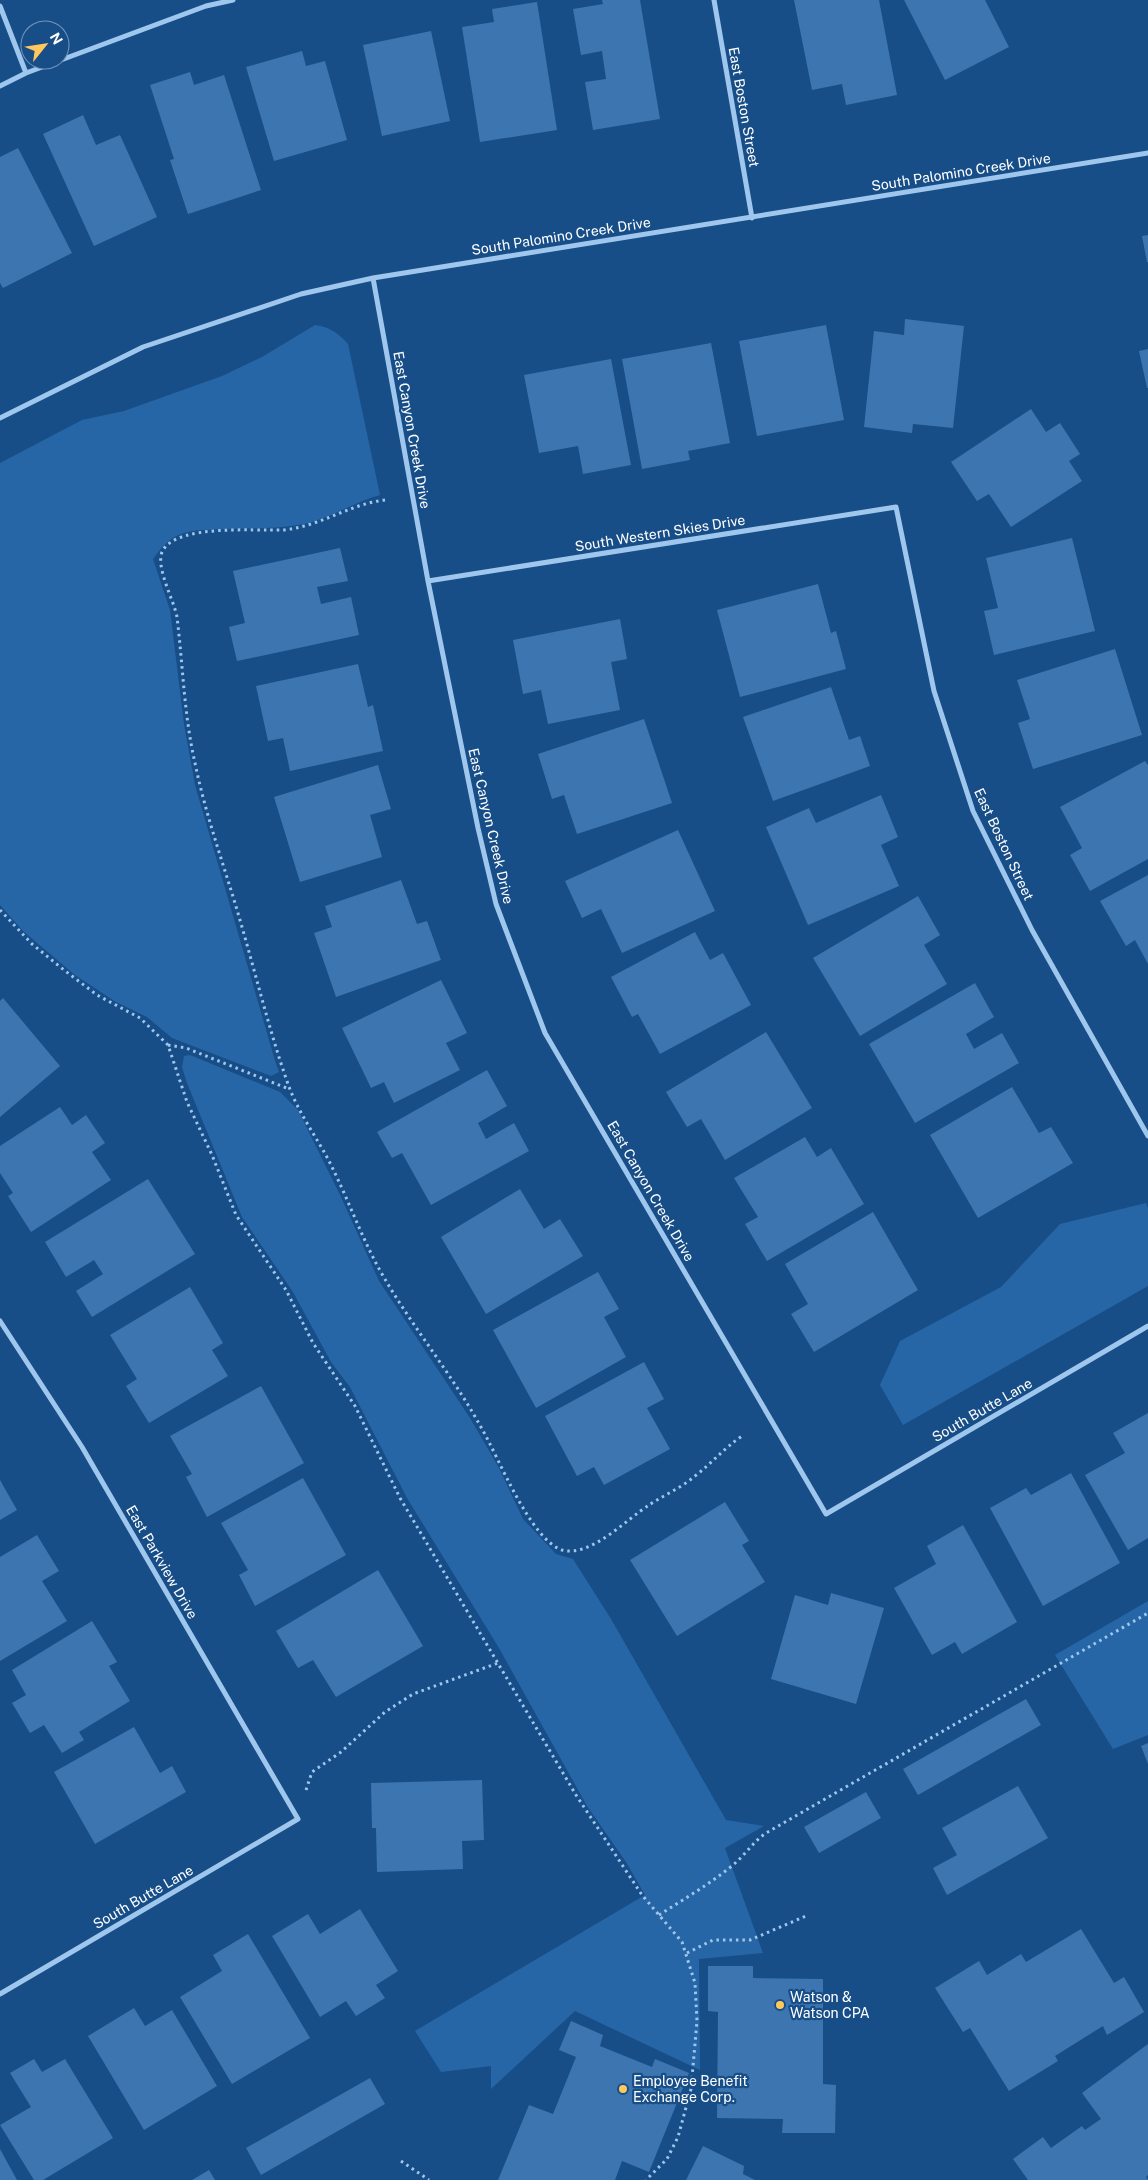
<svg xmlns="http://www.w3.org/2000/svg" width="1148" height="2180" font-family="'Public Sans',sans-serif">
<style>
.green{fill:#2766a6}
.building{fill:#3c75b0}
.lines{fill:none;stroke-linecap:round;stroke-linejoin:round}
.path{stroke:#9fc7ee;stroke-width:3;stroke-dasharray:2.5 4;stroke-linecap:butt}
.minor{stroke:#9fc7ee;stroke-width:5}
.poi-dot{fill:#ffc85c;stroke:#174e88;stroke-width:2}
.labels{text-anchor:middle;stroke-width:4.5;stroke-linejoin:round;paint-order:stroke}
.street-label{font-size:14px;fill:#fff;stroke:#174e88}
.poi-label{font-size:14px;fill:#fff;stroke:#174e88;text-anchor:start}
</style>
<rect width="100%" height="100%" fill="#174e88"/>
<path class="green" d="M 315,325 C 330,327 338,333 348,344 L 380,495 C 354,502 331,518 304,524 C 278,529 251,528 224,529 C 210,530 194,529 181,534 C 168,539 161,548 153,559 L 170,610 L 184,724 L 195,785 L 276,1064 L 279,1072 L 271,1076 L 172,1038 L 147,1017 L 116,1002 L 75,975 L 23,931 L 0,905 L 0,463 L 82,420 L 124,411 L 222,376 L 262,357 Z
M 190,1055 L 280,1092 L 298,1110 L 341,1197 L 379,1281 L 470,1418 L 499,1468 L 523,1519 L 556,1554 L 573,1559 L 611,1619 L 726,1820 L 764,1826 L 725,1848 L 763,1953 L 699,1959 L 700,2070 L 575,2011 L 491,2089 L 491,2066 L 441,2072 L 415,2031 L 645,1895 L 626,1862 L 587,1806 L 499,1648 L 407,1498 L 350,1387 L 331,1362 L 293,1292 L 242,1217 L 187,1083 L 182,1067 L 184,1056 Z
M 1146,1203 L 1148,1208 L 1148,1286 L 903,1425 L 880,1385 L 900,1341 L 1001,1287 L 1060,1224 Z
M 1148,1601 L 1148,1735 L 1113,1749 L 1055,1655 Z"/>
<path class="building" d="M 602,0 L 640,0 L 660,119 L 593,130 L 585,82 L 606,79 L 602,51 L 581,55 L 573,9 L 603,4 Z
M 794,0 L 879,0 L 897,95 L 846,105 L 842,84 L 812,90 Z
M 904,0 L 985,0 L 1009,47 L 945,80 Z
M 537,2 L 557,130 L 480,142 L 462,27 L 494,22 L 492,9 Z
M 431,31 L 450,121 L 382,136 L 363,45 Z
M 302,51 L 306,66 L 325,61 L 347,140 L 274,161 L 246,67 Z
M 190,72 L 194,85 L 224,75 L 261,190 L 188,214 L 170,160 L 174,159 L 150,85 Z
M 83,115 L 96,145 L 120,135 L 157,217 L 94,246 L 43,134 Z
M 18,148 L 72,253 L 3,288 L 0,283 L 0,157 Z
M 1148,235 L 1148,262 L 1147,262 L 1142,236 Z
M 905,319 L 964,326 L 953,428 L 913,424 L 912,433 L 864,427 L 874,331 L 904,335 Z
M 826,325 L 844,420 L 757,436 L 739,341 Z
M 711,343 L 730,443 L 688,451 L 690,460 L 642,469 L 622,359 Z
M 1148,349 L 1148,388 L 1147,388 L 1139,351 Z
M 611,359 L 631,465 L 583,474 L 578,446 L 539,453 L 524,375 Z
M 1031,409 L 1046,432 L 1060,423 L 1080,454 L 1069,461 L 1082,481 L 1011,527 L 989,494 L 977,501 L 951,462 Z
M 1072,538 L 1095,631 L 994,655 L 984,611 L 998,608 L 986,558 Z
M 340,548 L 348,581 L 317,587 L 321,604 L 351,597 L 359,635 L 237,661 L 229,627 L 245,623 L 233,571 Z
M 818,584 L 831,633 L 836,631 L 846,669 L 740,697 L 717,610 Z
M 620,619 L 627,659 L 611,662 L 620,710 L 548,724 L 541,690 L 523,694 L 513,640 Z
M 1115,649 L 1142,735 L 1033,769 L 1018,723 L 1030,719 L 1017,680 Z
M 358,664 L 368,707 L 373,705 L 383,751 L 290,771 L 283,738 L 268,741 L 256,686 Z
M 831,687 L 849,740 L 860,736 L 870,766 L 773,801 L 743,717 Z
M 644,719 L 672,803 L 577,834 L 564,795 L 552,799 L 538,754 Z
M 1145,761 L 1148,765 L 1148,859 L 1090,891 L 1070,855 L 1082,848 L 1060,807 Z
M 378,765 L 391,809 L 370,815 L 382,857 L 300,882 L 274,797 Z
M 881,795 L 898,837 L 881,845 L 899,886 L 808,925 L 766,827 L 809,808 L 816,823 Z
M 678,830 L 715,911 L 622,953 L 601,909 L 582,918 L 565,881 Z
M 1148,875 L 1148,964 L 1135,940 L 1126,946 L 1100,901 Z
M 401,880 L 417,924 L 427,921 L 441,960 L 336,997 L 314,933 L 332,927 L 325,906 Z
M 918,896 L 940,935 L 924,945 L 947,984 L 860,1036 L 813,958 Z
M 695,932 L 710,960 L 723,953 L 751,1005 L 660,1054 L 638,1014 L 632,1017 L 611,977 Z
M 441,980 L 467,1033 L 446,1043 L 460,1070 L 394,1103 L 384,1082 L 371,1088 L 342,1028 Z
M 975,983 L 994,1017 L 966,1034 L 974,1049 L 1002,1033 L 1019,1063 L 915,1123 L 869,1044 Z
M 3,998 L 60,1066 L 0,1117 L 0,1001 Z
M 766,1032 L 812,1108 L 725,1160 L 701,1119 L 687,1127 L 666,1092 Z
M 487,1070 L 507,1106 L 478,1123 L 486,1139 L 514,1123 L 529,1151 L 431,1205 L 402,1153 L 392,1158 L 377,1132 Z
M 1012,1087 L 1039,1133 L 1051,1127 L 1073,1163 L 978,1218 L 930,1135 Z
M 60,1107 L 72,1125 L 86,1115 L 105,1143 L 92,1152 L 111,1180 L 31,1232 L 8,1196 L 13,1193 L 0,1173 L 0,1146 Z
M 805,1137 L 817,1157 L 831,1148 L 864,1204 L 767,1261 L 745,1224 L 758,1217 L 734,1178 Z
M 148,1179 L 195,1254 L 92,1317 L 76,1291 L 103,1274 L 94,1260 L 66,1277 L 45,1242 Z
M 520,1189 L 544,1229 L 560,1219 L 583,1256 L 486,1314 L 441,1237 Z
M 873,1212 L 918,1290 L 814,1352 L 791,1314 L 808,1304 L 785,1264 Z
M 598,1272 L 619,1309 L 604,1317 L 626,1357 L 536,1408 L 493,1330 Z
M 190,1287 L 223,1343 L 212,1350 L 228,1376 L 149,1423 L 126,1386 L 137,1379 L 110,1335 Z
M 644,1362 L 664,1399 L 647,1408 L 670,1449 L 604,1485 L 594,1467 L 577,1476 L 545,1416 Z
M 261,1386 L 304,1463 L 207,1517 L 186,1477 L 192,1474 L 170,1436 Z
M 1148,1413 L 1148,1538 L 1128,1550 L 1085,1475 L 1125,1453 L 1113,1433 Z
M 1071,1473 L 1120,1563 L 1043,1606 L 990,1508 L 1026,1488 L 1031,1495 Z
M 303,1478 L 346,1555 L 255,1606 L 239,1575 L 248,1570 L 221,1523 Z
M 0,1480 L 17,1510 L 0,1520 Z
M 725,1502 L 749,1541 L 742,1545 L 765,1582 L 677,1636 L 630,1560 Z
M 963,1525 L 1017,1622 L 962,1654 L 955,1642 L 932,1655 L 894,1588 L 936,1564 L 927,1546 Z
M 37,1535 L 59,1571 L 42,1581 L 67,1621 L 0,1661 L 0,1557 Z
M 378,1570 L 423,1646 L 336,1697 L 313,1660 L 298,1668 L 276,1631 Z
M 831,1593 L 884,1608 L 856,1704 L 771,1679 L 795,1595 L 828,1605 Z
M 92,1621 L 117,1662 L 109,1666 L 130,1701 L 79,1732 L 84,1740 L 62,1753 L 44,1725 L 30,1733 L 12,1703 L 26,1695 L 12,1670 Z
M 1026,1699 L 1041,1725 L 918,1795 L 903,1769 Z
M 134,1727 L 160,1773 L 172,1766 L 186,1792 L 95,1844 L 54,1772 Z
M 1148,1743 L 1148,1764 L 1141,1746 Z
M 482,1780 L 484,1840 L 462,1841 L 463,1869 L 377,1872 L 376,1828 L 372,1828 L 371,1783 Z
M 1018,1786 L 1048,1838 L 947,1895 L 933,1868 L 957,1855 L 942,1828 Z
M 866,1792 L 881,1818 L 819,1853 L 804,1827 Z
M 360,1909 L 398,1971 L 376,1985 L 385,1998 L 356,2016 L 346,2001 L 320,2017 L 272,1936 L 308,1914 L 320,1934 Z
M 1081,1929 L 1114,1983 L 1124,1977 L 1144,2012 L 1107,2035 L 1103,2026 L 1055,2056 L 1058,2061 L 1009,2091 L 970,2028 L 963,2032 L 935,1988 L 979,1961 L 987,1975 L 1021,1954 L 1026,1962 Z
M 248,1934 L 310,2038 L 232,2084 L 180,1997 L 222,1971 L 213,1955 Z
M 708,1966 L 753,1966 L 753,1978 L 823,1979 L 823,2084 L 836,2085 L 835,2133 L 782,2133 L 783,2119 L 717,2118 L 718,2012 L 708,2011 Z
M 134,2008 L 145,2026 L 172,2010 L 217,2086 L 144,2130 L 88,2036 Z
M 571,2021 L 603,2035 L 600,2046 L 652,2067 L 655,2059 L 689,2073 L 649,2172 L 622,2161 L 615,2180 L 498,2180 L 529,2105 L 553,2114 L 576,2057 L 559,2050 Z
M 1148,2044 L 1148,2175 L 1146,2177 L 1148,2180 L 1028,2180 L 1013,2159 L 1043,2137 L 1051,2148 L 1082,2126 L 1085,2130 L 1101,2119 L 1082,2093 Z
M 34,2059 L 42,2072 L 65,2059 L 113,2138 L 43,2180 L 34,2180 L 0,2125 L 31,2107 L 10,2073 Z
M 370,2078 L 385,2104 L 261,2175 L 246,2148 Z
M 703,2146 L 744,2166 L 743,2174 L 755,2180 L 686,2180 Z
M 0,2149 L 17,2180 L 0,2180 Z
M 209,2170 L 215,2180 L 192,2180 Z"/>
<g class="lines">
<path class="path" d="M 385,500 C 349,504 320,527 282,530 C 254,531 179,524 163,550 C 154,565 174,600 177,617 C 183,666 184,715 195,763 C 206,817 225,868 240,920 C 256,975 269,1030 288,1084 C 297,1110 315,1135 328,1159 C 346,1194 359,1231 377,1265 C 408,1322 451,1372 482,1429 C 499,1458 530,1539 562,1550 C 590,1558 627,1519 649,1505 C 664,1495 681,1488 695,1476 C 712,1463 723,1449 742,1436
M 0,910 L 32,944 L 64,970 L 97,995 L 140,1018 L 168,1045 L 187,1102 L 212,1155 L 236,1215 L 286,1290 L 313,1343 L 355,1406 L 400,1498 L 576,1795 L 642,1895 L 682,1942 L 695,1983 L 697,2021 L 691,2089 L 678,2137 L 667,2159 L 646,2180
M 168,1045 L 186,1048 L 289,1089
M 306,1790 L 312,1772 L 341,1752 L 385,1712 L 413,1694 L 498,1663
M 659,1915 C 684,1899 710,1884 733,1865 C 745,1855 753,1842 766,1833 L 1148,1613
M 687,1953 L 713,1940 L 750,1940 L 806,1916
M 401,2161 L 429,2180"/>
<path class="minor" d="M 714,0 L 752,218
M 0,6 L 26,73
M 0,86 L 26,73 L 206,6 L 233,0
M 373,278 L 428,581 L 478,828 L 496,904 L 545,1033 L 826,1514 L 1148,1326
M 0,418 L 143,347 L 301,294 L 373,278 L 1148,153
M 428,581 L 896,507 L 934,691 L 973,811 L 1032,930 L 1148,1136
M 0,1321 L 82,1447 L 298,1819 L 0,1994"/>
</g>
<g class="poi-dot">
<circle cx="780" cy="2005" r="5"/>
<circle cx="623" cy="2089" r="5"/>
</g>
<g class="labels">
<g class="street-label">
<text transform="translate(744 107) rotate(80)" y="5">East Boston Street</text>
<text transform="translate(961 172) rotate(-9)" y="5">South Palomino Creek Drive</text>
<text transform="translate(561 236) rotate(-9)" y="5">South Palomino Creek Drive</text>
<text transform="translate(412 430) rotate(80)" y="5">East Canyon Creek Drive</text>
<text transform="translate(660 533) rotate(-9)" y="5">South Western Skies Drive</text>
<text transform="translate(491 826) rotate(77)" y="5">East Canyon Creek Drive</text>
<text transform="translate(1004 844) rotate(65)" y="5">East Boston Street</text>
<text transform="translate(651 1191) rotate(60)" y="5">East Canyon Creek Drive</text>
<text transform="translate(982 1410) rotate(-30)" y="5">South Butte Lane</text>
<text transform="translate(162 1562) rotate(60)" y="5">East Parkview Drive</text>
<text transform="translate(143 1897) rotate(-30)" y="5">South Butte Lane</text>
</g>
<g class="poi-label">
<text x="790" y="2002">Watson &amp;<tspan x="790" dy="16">Watson CPA</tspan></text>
<text x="633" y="2086">Employee Benefit<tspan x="633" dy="16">Exchange Corp.</tspan></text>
</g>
</g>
<g transform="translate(45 45) rotate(60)"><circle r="24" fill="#174e88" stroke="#7495b8"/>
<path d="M0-4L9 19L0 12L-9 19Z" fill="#ffc85c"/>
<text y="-8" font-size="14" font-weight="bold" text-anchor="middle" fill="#ffffff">N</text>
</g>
</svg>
